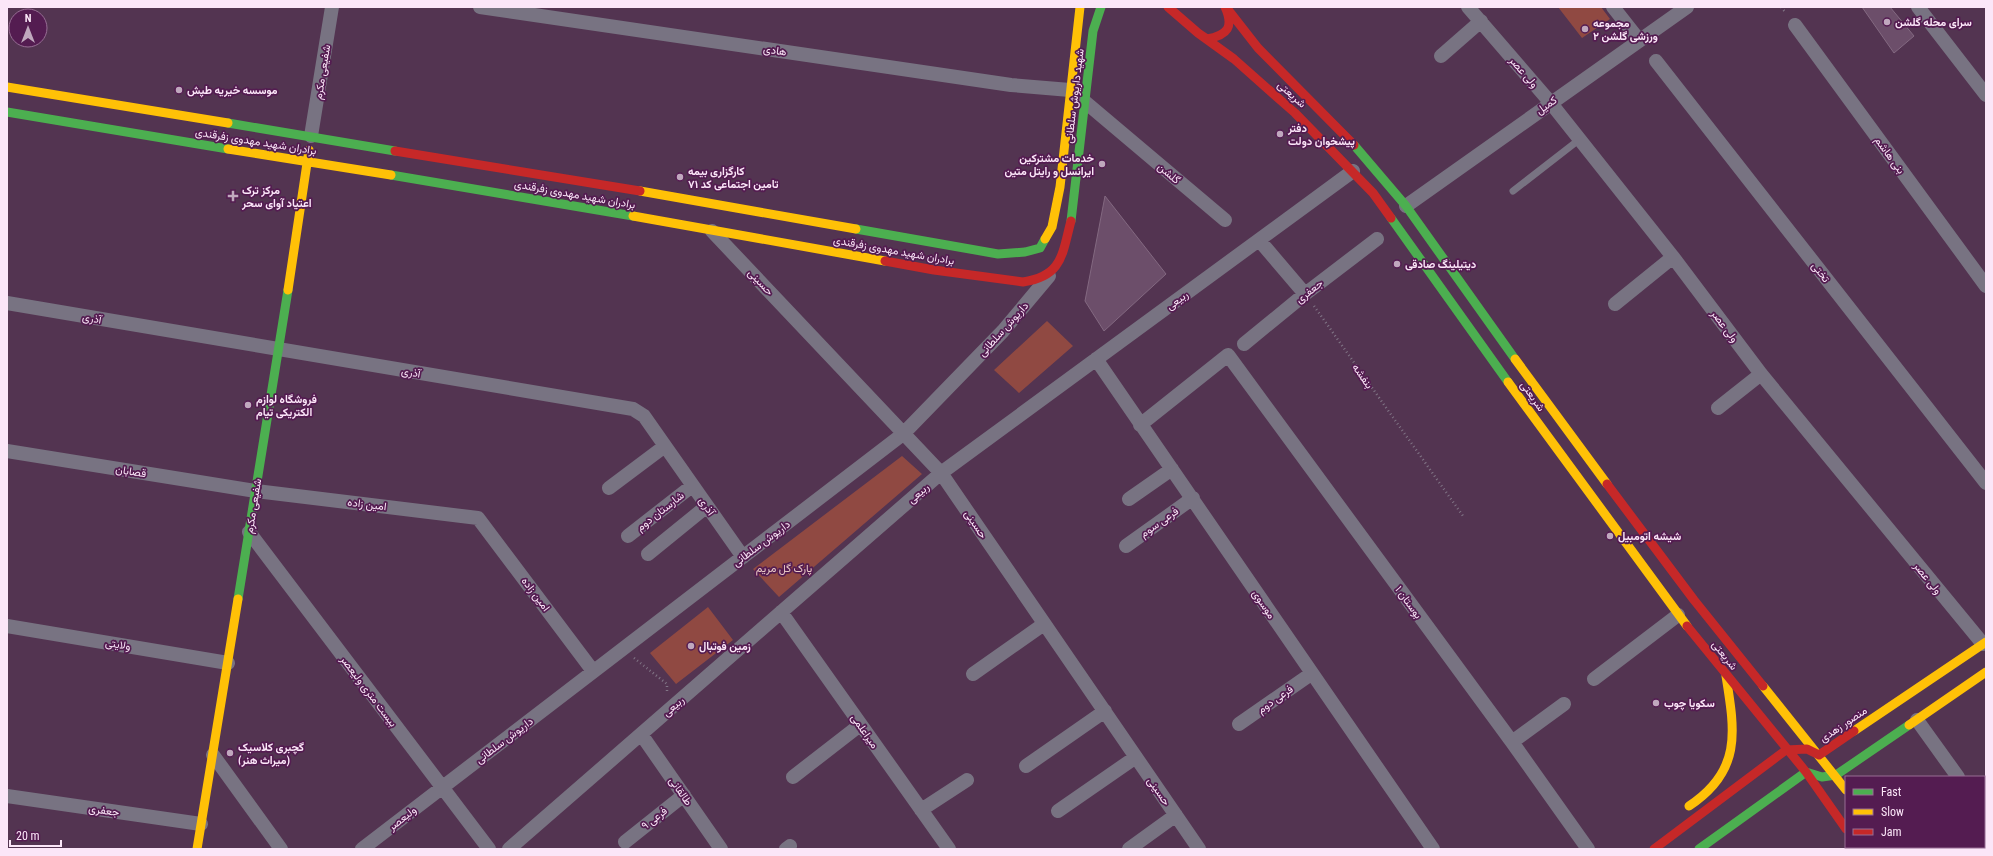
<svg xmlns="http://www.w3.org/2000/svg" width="1993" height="856" font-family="'Roboto Condensed',Vazirmatn,sans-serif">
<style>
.green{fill:#904942}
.building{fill:#6c4e6a;stroke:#836981}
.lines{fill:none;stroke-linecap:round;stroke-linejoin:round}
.path{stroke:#817586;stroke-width:2.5;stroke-dasharray:1 3;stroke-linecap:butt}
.lane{stroke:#787382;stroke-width:7}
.street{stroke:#787382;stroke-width:14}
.fast{stroke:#4caf50;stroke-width:9}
.slow{stroke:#ffc107;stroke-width:9}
.jam{stroke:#c62828;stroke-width:9}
.poi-dot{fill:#c0a8be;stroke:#541c51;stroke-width:1.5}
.labels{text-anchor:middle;stroke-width:3.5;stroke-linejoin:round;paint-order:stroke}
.poi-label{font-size:11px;font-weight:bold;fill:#fbe6f8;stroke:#541c51;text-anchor:start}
.street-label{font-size:11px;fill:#fbe6f8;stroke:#541c51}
.park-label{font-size:11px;fill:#ebcbc6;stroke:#541c51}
</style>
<rect width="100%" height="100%" fill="#533451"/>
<path class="green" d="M 1558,7 L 1601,7 L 1610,19 L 1582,38 Z
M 1047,321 L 1073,346 L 1019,393 L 994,370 Z
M 902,456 L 922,474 L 779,597 L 753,569 Z
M 708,607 L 733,640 L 676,684 L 650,653 Z"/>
<path class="building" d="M 1862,7 L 1890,7 L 1914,36 L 1894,53 Z
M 1105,196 L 1166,274 L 1104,331 L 1085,301 Z"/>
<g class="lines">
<path class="path" d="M 1781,7 L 1786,13
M 1314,306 L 1463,516
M 634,658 L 667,684 L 667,691"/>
<path class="lane" d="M 1513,191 L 1580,139"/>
<path class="street" d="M 480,7 L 1011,85 L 1070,90
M 1468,7 L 1550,102 L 1673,257 L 1761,374 L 1983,644
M 1613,7 L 1639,40
M 1918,7 L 1986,95
M 1795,25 L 1986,286
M 1441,56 L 1481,21
M 1656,61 L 1986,483
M 1084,101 L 1225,220
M 311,136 L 332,7
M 1406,206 L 1687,7
M 712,231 L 941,473 L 1199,849
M 1259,240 L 1305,294
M 7,303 L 633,409 L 644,416 L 743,557
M 1615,304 L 1673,257
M 1244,344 L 1305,294 L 1377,239
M 1096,359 L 1433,849
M 1718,408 L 1761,374
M 1140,425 L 1228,355 L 1512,742 L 1588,849
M 7,451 L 256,491 L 478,518 L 593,671
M 609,488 L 665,446
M 1129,499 L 1172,469
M 249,532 L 489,849
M 628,536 L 692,486
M 1126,546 L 1193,498
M 648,554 L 707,506
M 781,612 L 949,849
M 7,626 L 228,663
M 973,674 L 1044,624
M 1594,679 L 1678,615
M 1917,720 L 1958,777
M 1239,724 L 1311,674
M 641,734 L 721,849
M 1512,742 L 1564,704
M 213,755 L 281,849
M 1026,766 L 1105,711
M 793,777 L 860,725
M 7,796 L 201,824
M 921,810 L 967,780
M 1058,811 L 1136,757
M 1984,813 L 1986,816
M 625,842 L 684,795
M 362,849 L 903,434 L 1003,331 L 1049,276
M 509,849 L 941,473 L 1353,171
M 786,849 L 790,846
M 1129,849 L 1176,815"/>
<path class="fast" d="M 7,112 L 228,149
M 228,123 L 395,151
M 1354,145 L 1406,206 L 1515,359
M 391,175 L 633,216
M 1391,218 L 1508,382
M 1071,221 L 1093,31 L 1101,7
M 856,229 L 998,254 L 1025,252 L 1040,248 L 1045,239
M 238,599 L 288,290
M 1699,849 L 1806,772 L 1822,777 L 1836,775 L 1909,725"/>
<path class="slow" d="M 7,87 L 228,123
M 228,149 L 391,175
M 640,191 L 856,229
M 633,216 L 885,261
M 1045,239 L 1052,227 L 1060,187 L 1080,7
M 288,290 L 309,150
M 1515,359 L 1607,484
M 1508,382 L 1687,626
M 1763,686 L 1846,790
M 1909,725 L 1986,672
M 1854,731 L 1986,642
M 1689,806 C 1742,771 1735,732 1726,676
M 197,849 L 238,599"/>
<path class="jam" d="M 1168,7 L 1198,33 L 1234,59 L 1295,113 L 1373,193 L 1391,218
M 1226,7 L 1258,48 L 1354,145
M 1198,33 L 1207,39 C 1228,35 1234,27 1225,7
M 395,151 L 640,191
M 885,261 L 934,270 L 1023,282 C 1063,276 1062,254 1071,221
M 1607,484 L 1694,600 L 1763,686
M 1687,626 L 1806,772 L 1846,829
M 1859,847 L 1861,849
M 1887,847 L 1889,849
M 1654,849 L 1786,750 L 1807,749 L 1819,755 L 1854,731"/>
</g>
<g class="poi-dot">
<circle cx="1887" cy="22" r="4"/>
<circle cx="1585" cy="29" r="4"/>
<circle cx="179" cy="90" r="4"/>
<circle cx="1280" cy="134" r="4"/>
<circle cx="1102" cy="164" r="4"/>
<circle cx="680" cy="177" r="4"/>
<path d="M231 190h4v4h4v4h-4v4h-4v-4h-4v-4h4z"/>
<circle cx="1397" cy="264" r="4"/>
<circle cx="248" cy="405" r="4"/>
<circle cx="1610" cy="536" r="4"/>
<circle cx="691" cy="646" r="4"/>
<circle cx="1656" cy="703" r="4"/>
<circle cx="230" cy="753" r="4"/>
</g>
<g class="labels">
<g class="poi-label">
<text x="1895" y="26">سرای محله گلشن</text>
<text x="1593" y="27">مجموعه<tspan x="1593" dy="13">ورزشی گلشن ۲</tspan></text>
<text x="187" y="94">موسسه خیریه طپش</text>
<text x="1288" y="132">دفتر<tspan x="1288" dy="13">پیشخوان دولت</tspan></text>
<text x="1094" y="162" text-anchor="end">خدمات مشترکین<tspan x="1094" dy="13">ایرانسل و رایتل متین</tspan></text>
<text x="688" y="175">کارگزاری بیمه<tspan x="688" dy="13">تامین اجتماعی کد ۷۱</tspan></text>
<text x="242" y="194">مرکز ترک<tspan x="242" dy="13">اعتیاد آوای سحر</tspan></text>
<text x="1405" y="268">دیتیلینگ صادقی</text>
<text x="256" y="403">فروشگاه لوازم<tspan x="256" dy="13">الکتریکی تیام</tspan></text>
<text x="1618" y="540">شیشه اتومبیل</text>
<text x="699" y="650">زمین فوتبال</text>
<text x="1664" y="707">سکویا چوب</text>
<text x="238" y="751">گچبری کلاسیک<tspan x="238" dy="13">(میراث هنر)</tspan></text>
</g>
<g class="street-label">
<text transform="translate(775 50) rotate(8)" y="4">هادی</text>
<text transform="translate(322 72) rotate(-81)" y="4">شفیعی مکرم</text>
<text transform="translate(1524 72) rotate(49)" y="4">ولی عصر</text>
<text transform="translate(1292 94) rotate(42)" y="4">شریعتی</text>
<text transform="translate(1074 96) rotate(-83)" y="4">شهید داریوش سلطانی</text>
<text transform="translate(1546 105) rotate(-35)" y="4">کمیل</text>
<text transform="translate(256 141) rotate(9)" y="4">برادران شهید مهدوی زفرقندی</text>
<text transform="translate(1890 155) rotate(54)" y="4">بنی هاشم</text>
<text transform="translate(1169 173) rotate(40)" y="4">گلشن</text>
<text transform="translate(575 194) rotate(10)" y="4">برادران شهید مهدوی زفرقندی</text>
<text transform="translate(894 250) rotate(10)" y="4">برادران شهید مهدوی زفرقندی</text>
<text transform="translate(1821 272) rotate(52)" y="4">تختی</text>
<text transform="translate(761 282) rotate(47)" y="4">حسینی</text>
<text transform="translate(1309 291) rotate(-38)" y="4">جعفری</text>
<text transform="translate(1177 300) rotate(-36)" y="4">ربیعی</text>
<text transform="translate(92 318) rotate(10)" y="4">آذری</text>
<text transform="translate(1725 326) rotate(53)" y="4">ولی عصر</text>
<text transform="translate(1003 329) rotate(-48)" y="4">داریوش سلطانی</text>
<text transform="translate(411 372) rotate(10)" y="4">آذری</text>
<text transform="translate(1363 376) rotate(55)" y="4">بنفشه</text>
<text transform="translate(1533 396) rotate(55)" y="4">شریعتی</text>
<text transform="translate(131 471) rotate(9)" y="4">قصابان</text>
<text transform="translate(918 493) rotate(-41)" y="4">ربیعی</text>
<text transform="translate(367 504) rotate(7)" y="4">امين زاده</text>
<text transform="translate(253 506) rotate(-81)" y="4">شفیعی مکرم</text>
<text transform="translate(707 506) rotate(55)" y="4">آذری</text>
<text transform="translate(660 511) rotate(-38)" y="4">شارستان دوم</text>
<text transform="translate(1159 522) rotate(-35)" y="4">فرعی سوم</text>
<text transform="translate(976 524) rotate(56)" y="4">حسینی</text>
<text transform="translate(761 543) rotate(-37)" y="4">داریوش سلطانی</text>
<text transform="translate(1928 578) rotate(51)" y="4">ولی عصر</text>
<text transform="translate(536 594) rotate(53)" y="4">امین زاده</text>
<text transform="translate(1409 602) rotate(54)" y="4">بوستان ۱</text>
<text transform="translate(1264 604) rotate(56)" y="4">موسوی</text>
<text transform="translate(118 644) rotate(9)" y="4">ولایتی</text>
<text transform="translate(1725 655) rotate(52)" y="4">شریعتی</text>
<text transform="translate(369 691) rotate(53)" y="4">بیست متری ولیعصر</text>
<text transform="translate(1275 699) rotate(-35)" y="4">فرعی دوم</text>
<text transform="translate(673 706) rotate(-41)" y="4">ربیعی</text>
<text transform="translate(1843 724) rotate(-34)" y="4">منصور زهدی</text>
<text transform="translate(865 731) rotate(55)" y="4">میراعلمی</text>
<text transform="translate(504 740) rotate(-37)" y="4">داریوش سلطانی</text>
<text transform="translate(681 791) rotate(55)" y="4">طالقانی</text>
<text transform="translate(1159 791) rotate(55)" y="4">حسینی</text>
<text transform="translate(104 810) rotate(8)" y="4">جعفری</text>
<text transform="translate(402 818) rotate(-38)" y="4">ولیعصر</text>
<text transform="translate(654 818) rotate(-38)" y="4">فرعی ۹</text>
</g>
<g class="park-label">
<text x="784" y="572">پارک گل مریم</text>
</g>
</g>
<rect width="1993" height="856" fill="none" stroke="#fbe6f8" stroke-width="16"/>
<rect x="1845" y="776" width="140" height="72" fill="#541c51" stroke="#976d94"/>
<rect x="1853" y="789" width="20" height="6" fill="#4caf50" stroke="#976d94"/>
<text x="1881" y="796" font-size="12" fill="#fbe6f8">Fast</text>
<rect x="1853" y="809" width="20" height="6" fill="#ffc107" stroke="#976d94"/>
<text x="1881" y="816" font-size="12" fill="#fbe6f8">Slow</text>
<rect x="1853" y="829" width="20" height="6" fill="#c62828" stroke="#976d94"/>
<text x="1881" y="836" font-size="12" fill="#fbe6f8">Jam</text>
<g transform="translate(28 28)"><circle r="19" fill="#541c51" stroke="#976d94"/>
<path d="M0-3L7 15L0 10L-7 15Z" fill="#c0a8be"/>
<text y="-6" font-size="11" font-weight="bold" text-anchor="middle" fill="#fbe6f8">N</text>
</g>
<path d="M10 840v6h51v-6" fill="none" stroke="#fbe6f8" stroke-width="2"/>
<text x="16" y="840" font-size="12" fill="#fbe6f8" stroke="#541c51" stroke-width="3" paint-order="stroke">20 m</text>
</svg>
